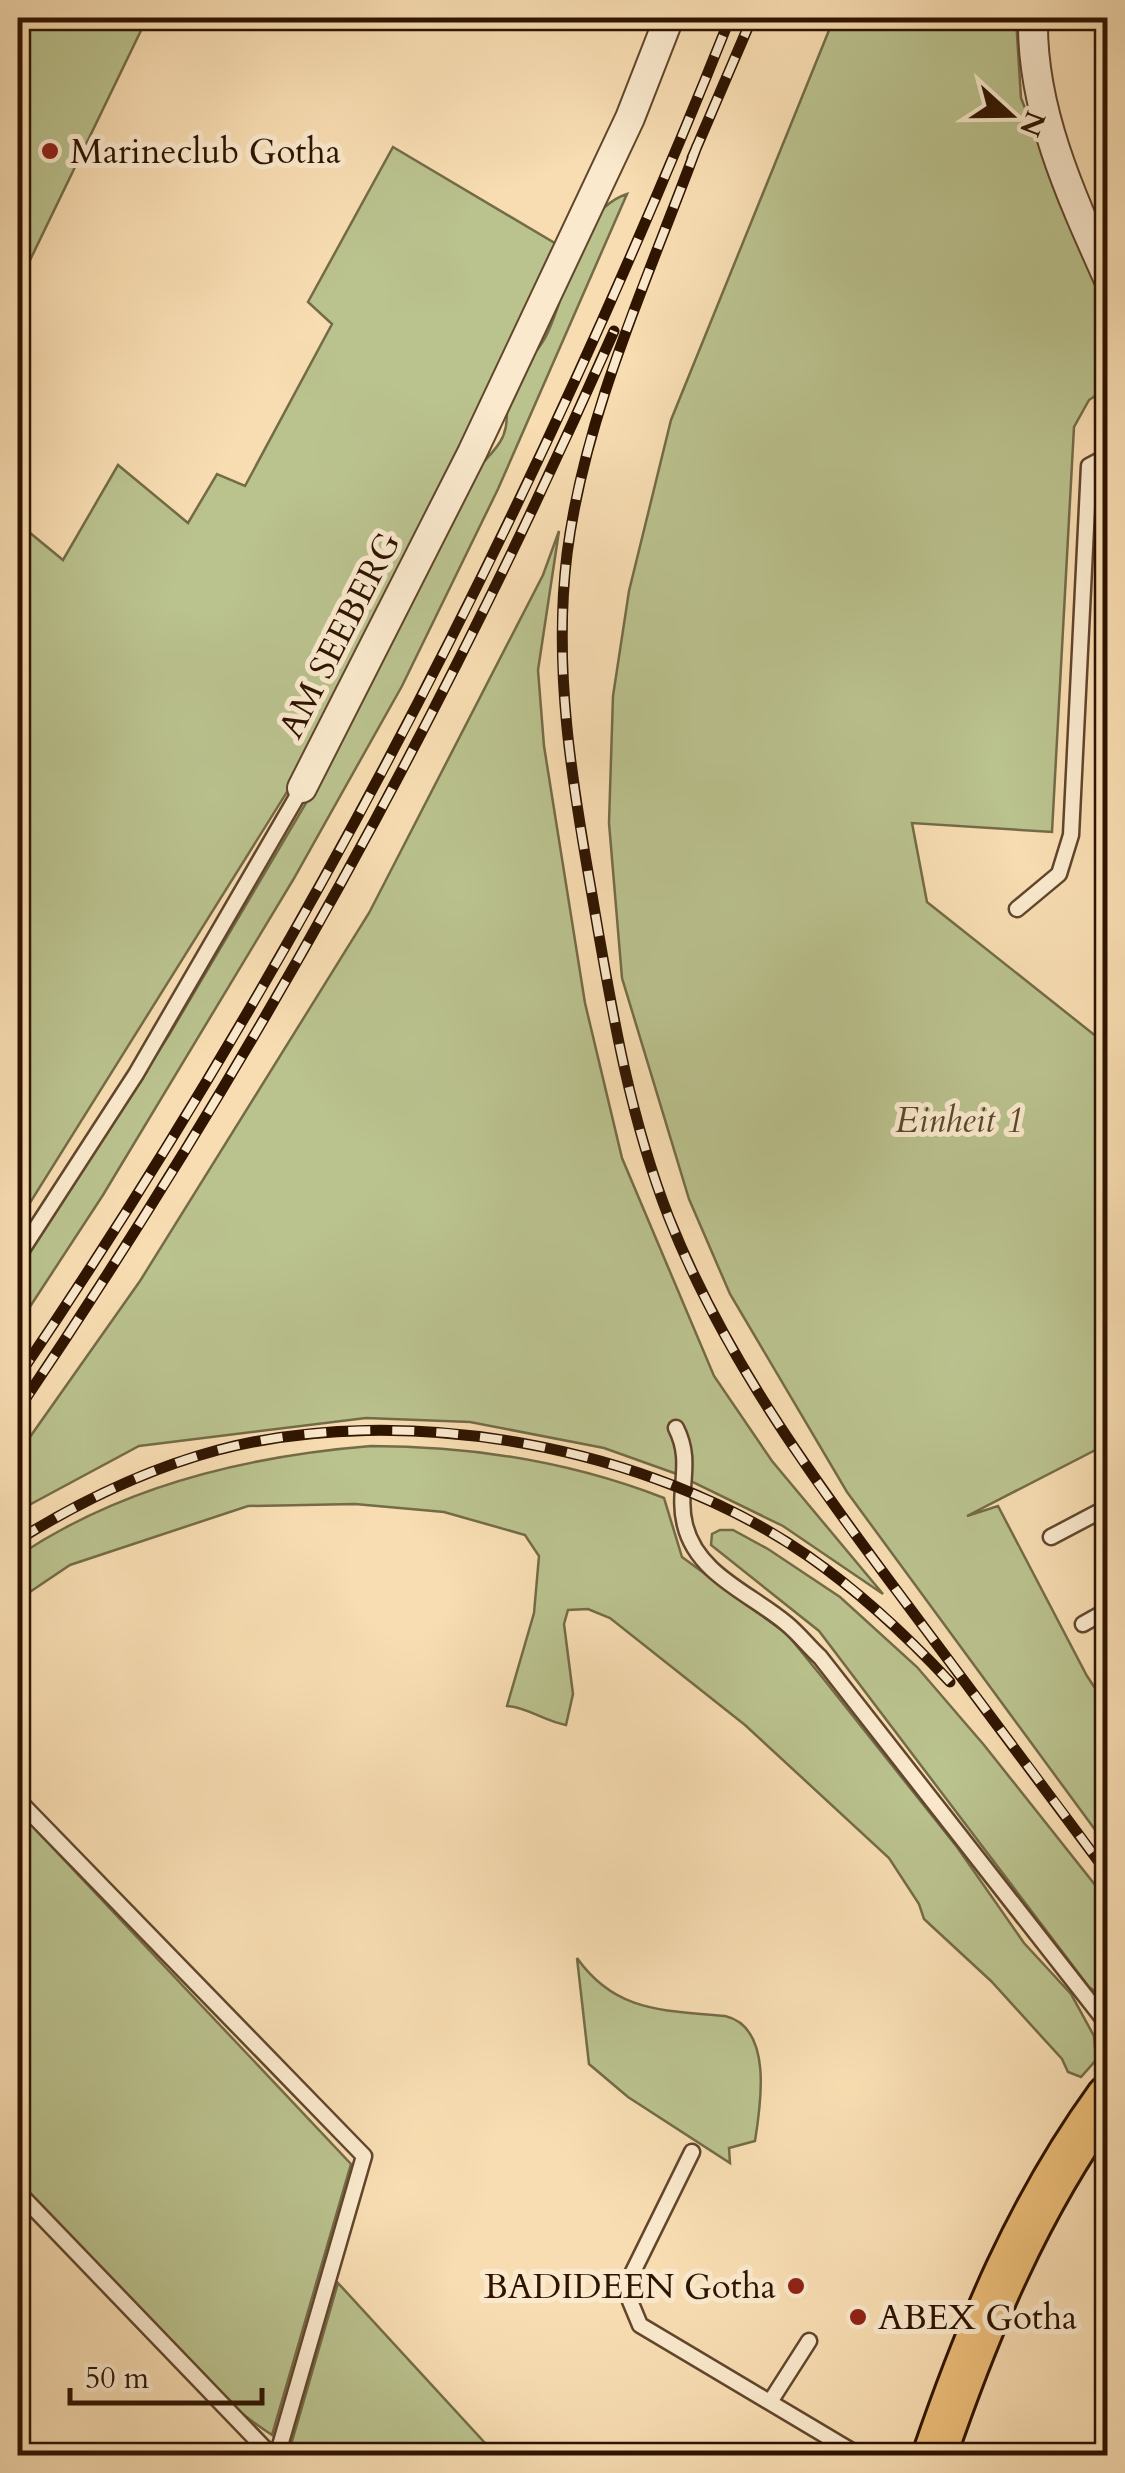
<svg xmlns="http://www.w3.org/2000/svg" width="1125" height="2473" font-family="Cardo,serif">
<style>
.green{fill:#bac28e;stroke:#746b47;stroke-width:2.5}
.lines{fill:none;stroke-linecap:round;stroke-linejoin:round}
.lane-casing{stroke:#61462c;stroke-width:19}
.street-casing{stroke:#61462c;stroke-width:32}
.primary-casing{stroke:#2f1400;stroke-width:48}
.lane{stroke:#fae9cd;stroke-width:14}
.street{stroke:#fae9cd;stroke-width:28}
.primary{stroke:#ecbe79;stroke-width:42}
.rail-casing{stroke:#2f1400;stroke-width:11}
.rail{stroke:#fae9cd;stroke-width:8;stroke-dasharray:22;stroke-linecap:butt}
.poi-dot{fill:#8f2418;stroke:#fae9cd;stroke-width:4}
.labels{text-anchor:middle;stroke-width:10;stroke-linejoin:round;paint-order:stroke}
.poi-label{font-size:35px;fill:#2f1400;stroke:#fae9cd;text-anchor:start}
.street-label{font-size:35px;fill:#2f1400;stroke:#fae9cd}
.park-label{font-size:35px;font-style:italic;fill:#59482b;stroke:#fae9cd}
</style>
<rect width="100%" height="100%" fill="#f8ddb2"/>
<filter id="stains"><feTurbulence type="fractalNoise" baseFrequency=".002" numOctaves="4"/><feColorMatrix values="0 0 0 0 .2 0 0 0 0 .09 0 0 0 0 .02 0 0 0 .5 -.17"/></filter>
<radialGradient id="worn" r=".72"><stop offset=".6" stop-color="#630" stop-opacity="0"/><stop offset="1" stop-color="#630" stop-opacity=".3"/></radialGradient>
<path class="green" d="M 18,18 L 147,18 L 18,285 Z
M 834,18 L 1016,18 L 1021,98 L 1108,317 L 1107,388 L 1089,400 L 1074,427 L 1052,832 L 912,823 L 927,902 L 1097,1037 L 1107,1037 L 1107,1444 L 967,1516 L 998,1506 L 1087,1676 L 1107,1706 L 1107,1846 L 847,1492 L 730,1294 L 689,1199 L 622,978 L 609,823 L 613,696 L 629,591 L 671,420 Z
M 393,147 L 558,245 L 302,768 L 18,1222 L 18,523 L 63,560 L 118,465 L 188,523 L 217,474 L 245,486 L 332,324 L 308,302 Z
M 627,194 L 498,489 L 402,686 L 293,880 L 103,1195 L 18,1325 L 18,1269 L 169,1035 L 322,776 L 469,477 C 479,466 492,455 500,442 C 511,425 504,407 510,389 C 517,368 535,357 545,338 C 569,294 573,212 627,194 Z
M 559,531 L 538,670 L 544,746 L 585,1003 L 622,1158 L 714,1376 L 772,1461 L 883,1594 L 783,1526 L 674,1473 L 604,1448 L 470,1422 L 366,1418 L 139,1446 L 18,1511 L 18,1454 L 140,1281 L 369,913 L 543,575 Z
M 371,1446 C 472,1446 569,1461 664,1498 L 682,1557 L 787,1634 L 822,1677 L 957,1847 L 1024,1943 L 1071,1994 L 1094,2036 L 1096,2060 L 1081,2077 L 1068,2072 L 1062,2059 L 991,1981 L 924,1919 L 919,1904 L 889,1858 L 745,1725 L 610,1618 L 588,1609 L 568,1610 L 564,1624 L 573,1694 L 566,1725 C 544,1721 529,1708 507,1706 L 534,1613 L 539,1556 L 525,1535 L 444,1512 L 355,1504 L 248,1506 L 70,1565 L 18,1600 L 18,1556 C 122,1486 247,1456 371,1446 Z
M 720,1530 L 733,1530 L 768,1549 L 840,1597 L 917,1667 L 984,1745 L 1107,1900 L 1107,2000 L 1089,1987 L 819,1631 L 711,1545 L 712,1534 Z
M 18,1811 L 351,2164 L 272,2435 C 184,2378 91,2259 18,2181 Z
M 577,1958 C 616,2013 664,2010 725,2016 C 773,2027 761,2104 755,2141 L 729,2148 L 730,2163 L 628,2097 L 589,2064 Z
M 338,2283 L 496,2455 L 288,2455 Z"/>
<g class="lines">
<defs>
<path id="lane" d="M 1017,909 L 1059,874 L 1071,835 L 1089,466 L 1108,456
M 18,1256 L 136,1074 L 302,788
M 676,1428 C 694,1463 676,1490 685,1525 C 697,1575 752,1594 787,1624 C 799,1634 809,1647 820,1657 L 1108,2025
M 1051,1537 L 1108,1507
M 1083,1624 L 1108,1610
M 18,1800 L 364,2156 L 277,2456
M 692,2152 L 629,2280 L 630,2301 L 640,2325 L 860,2456
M 18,2192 L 272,2456
M 770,2402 L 809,2341"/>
<path id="street" d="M 1033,18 C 1031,109 1071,196 1108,278
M 302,788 L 472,453 L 630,118 L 669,18"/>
<path id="primary" d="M 934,2456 C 978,2328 1028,2207 1108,2097"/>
</defs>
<use href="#lane" class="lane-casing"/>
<use href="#street" class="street-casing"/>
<use href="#primary" class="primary-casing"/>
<use href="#lane" class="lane"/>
<use href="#street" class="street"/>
<use href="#primary" class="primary"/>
<defs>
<path id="rail" d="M 697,146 C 648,279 585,413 567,554 C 553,669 572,782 592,895 C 611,1005 628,1113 669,1218 C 724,1356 809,1473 897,1591 C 967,1685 1038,1779 1108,1874
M 692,158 L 752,18
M 18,1377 C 307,950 539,497 730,18
M 18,1410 C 252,1063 445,714 614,331
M 18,1540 C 79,1502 147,1469 218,1450 C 405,1401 649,1446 808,1556 C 861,1593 906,1635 950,1682"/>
</defs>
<use href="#rail" class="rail-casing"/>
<use href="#rail" class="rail"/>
</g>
<g class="poi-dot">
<circle cx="50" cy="151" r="10"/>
<circle cx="796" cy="2286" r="10"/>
<circle cx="858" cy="2317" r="10"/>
</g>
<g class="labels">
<g class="poi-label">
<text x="70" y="163">Marineclub Gotha</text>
<text x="776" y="2298" text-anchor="end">BADIDEEN Gotha</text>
<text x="878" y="2329">ABEX Gotha</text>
</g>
<g class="street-label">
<text transform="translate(339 635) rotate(-63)" y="12">AM SEEBERG</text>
</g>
<g class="park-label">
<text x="959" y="1132">Einheit 1</text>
</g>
</g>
<rect width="1125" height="2473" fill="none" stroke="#f8ddb2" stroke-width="60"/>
<rect x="20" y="20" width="1085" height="2433" fill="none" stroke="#2f1400" stroke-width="5"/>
<rect x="30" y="30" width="1065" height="2413" fill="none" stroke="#2f1400" stroke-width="2.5"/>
<g transform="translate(1010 115) rotate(111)" stroke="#fae9cd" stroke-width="8" paint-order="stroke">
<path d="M0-8L18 38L0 25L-18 38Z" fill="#2f1400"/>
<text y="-15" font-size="28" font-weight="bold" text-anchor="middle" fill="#2f1400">N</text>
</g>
<path d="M70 2388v15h192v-15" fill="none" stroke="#2f1400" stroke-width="5"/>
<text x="85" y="2388" font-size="30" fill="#2f1400" stroke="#fae9cd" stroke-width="8" paint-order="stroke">50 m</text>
<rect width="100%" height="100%" filter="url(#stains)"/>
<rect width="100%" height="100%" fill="url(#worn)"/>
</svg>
